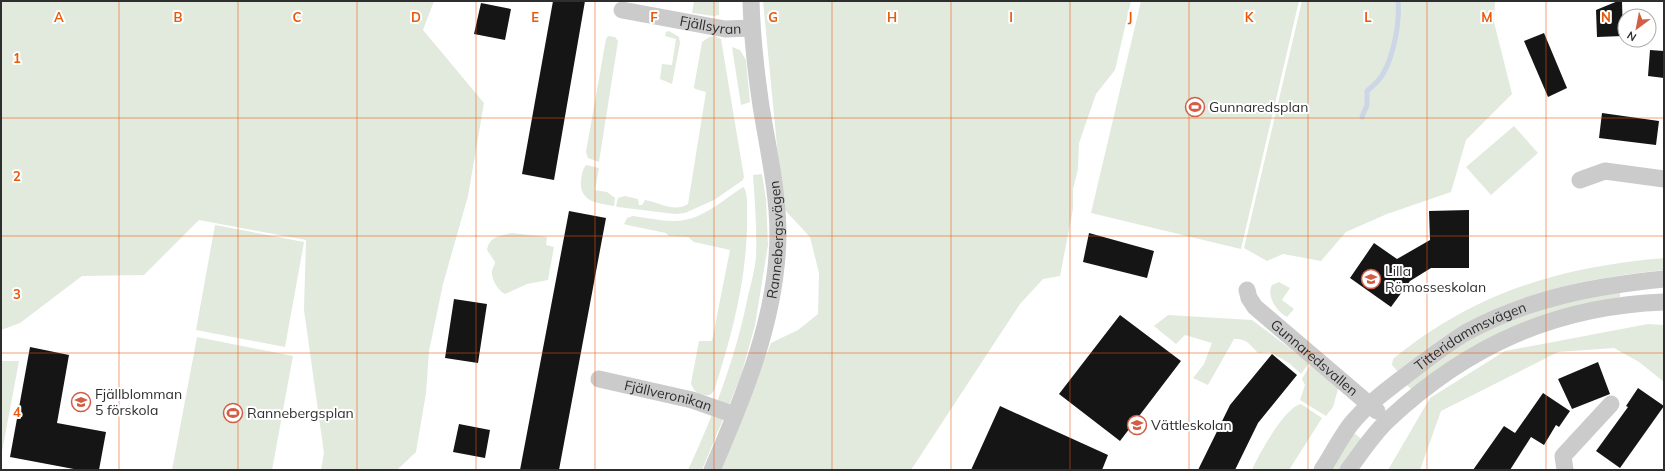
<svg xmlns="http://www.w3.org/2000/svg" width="1665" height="471" font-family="Mulish,sans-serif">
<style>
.green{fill:#e1eadd}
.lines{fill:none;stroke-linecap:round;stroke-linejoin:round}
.stream{stroke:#ccd6e7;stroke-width:5}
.building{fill:#151515}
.street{stroke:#cbcbcb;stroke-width:17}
.grid{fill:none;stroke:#e8590c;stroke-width:1;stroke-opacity:0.55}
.labels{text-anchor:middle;stroke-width:4;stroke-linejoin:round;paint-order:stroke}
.street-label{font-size:14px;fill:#2e2e2e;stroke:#fff}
.poi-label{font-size:14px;fill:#2e2e2e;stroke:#fff;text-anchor:start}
.grid-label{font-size:13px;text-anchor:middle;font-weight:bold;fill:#e8590c;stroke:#fff;stroke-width:4;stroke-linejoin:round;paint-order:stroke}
</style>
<rect width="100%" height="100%" fill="#fff"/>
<path class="green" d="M 1,1 L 434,1 L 423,30 L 484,103 L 468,196 L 443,284 L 429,351 L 426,393 L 416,452 L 397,470 L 321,470 L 324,453 L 304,310 L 306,240 L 199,220 L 144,275 L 82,276 L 20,323 L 1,330 Z
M 694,1 L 719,1 L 719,15 L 714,16 L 692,13 Z
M 763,1 L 1131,1 L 1115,70 L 1096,94 L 1079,143 L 1078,169 L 1073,189 L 1073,209 L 1060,276 L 1043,279 L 1020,304 L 911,470 L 719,470 L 771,343 L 798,330 L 818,314 L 819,273 L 810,237 L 783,208 Z
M 1141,1 L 1299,1 L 1241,249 L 1091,213 Z
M 1302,1 L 1495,1 L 1494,22 L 1512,94 L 1466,140 L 1451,192 L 1387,214 L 1346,232 L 1321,261 L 1283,254 L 1267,261 L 1244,248 Z
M 669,31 L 679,37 L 680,43 L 672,84 L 660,79 L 662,64 L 672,65 L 676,39 L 665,36 L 666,32 Z
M 608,36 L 615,37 L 618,41 L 599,162 L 588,158 L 586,152 L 606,39 Z
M 715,36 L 721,39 L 744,177 L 743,180 L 714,200 L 685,213 L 675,214 L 618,207 L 616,206 L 618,198 L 625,196 L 638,199 L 639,205 L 642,205 L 645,200 C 659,202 673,213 688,204 L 706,92 L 695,89 L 694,87 L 702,42 L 709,37 Z
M 732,47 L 740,50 L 746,60 L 750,102 L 741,105 Z
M 1514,126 L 1538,153 L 1491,195 L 1466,167 Z
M 586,165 L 599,168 L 595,190 L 607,192 L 615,198 L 614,206 C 597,203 579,202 581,180 C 582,175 582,170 586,165 Z
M 762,174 L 766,199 L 768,245 L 755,325 L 741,376 L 702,470 L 688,470 C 714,414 736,357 748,296 C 751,283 755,270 756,257 C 757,230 755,203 753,175 Z
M 743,187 C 748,191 747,206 747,213 C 748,275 733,332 714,391 L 710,395 C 700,396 694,393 691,383 L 699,341 L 712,341 L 730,250 L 694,242 L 688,237 L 669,236 L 666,233 L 627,225 L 624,224 L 627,218 L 633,216 C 649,218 668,223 685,220 C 706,216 726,198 743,187 Z
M 215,225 L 304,242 L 285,347 L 196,330 Z
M 512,233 L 547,237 L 546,245 L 554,247 L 548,280 L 527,284 L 505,294 C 498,291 491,279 492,271 C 492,269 495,265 495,262 L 487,250 C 490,236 499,236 512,233 Z
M 1664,258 L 1664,270 C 1584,278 1503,295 1436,342 C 1423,351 1411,362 1399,373 L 1392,365 L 1393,359 C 1475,292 1560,267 1664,258 Z
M 1279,282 L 1290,288 L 1282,300 L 1294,309 L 1287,317 C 1277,312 1266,296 1272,285 Z
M 1620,291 L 1620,297 L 1564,310 L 1411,389 L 1407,385 L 1447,353 L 1494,326 L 1549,304 Z
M 1168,315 L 1252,320 L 1309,363 L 1301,374 L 1289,363 L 1270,352 L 1258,353 C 1250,345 1247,338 1234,339 L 1208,385 L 1193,378 L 1204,364 L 1212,343 L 1185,335 L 1176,344 L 1154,326 Z
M 1648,324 L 1664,325 L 1664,382 L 1639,362 L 1614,348 L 1558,352 L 1441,411 L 1420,470 L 1388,470 L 1430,398 L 1505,351 Z
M 197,337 L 293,356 L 272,470 L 172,470 Z
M 1,361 L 19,361 L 1,457 Z
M 1310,365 L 1334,383 L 1338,389 L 1333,407 L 1326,416 L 1300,400 L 1305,385 L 1302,379 Z
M 1301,404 L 1322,418 L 1289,470 L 1252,470 C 1259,454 1285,407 1301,404 Z
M 1354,433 L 1364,441 L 1343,470 L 1330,470 Z"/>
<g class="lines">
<path class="stream" d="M 1362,117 L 1367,105 L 1367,91 C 1373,86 1381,79 1384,72 C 1394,54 1400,21 1398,1"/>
</g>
<path class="building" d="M 553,1 L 585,1 L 554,180 L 522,174 Z
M 1618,1 L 1622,1 L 1623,36 L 1597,37 L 1596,10 Z
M 481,3 L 511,9 L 505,40 L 474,34 Z
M 1544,33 L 1567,88 L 1548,97 L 1524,41 Z
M 1650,50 L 1664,51 L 1664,78 L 1648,76 Z
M 1602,113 L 1659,121 L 1656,145 L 1599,138 Z
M 1469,210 L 1469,268 L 1431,268 L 1410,281 L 1391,307 L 1350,278 L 1374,243 L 1397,259 L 1430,240 L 1429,211 Z
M 569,211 L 606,218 L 559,470 L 520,470 Z
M 1089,233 L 1154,251 L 1147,278 L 1083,262 Z
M 454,299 L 487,304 L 478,363 L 445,358 Z
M 1120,315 L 1181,361 L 1120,441 L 1059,394 Z
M 30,347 L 69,355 L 57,423 L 106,432 L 99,470 L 79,470 L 10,457 Z
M 1272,354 L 1297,375 L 1258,423 L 1235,470 L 1198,470 L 1230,405 Z
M 1598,362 L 1610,394 L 1572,409 L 1558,379 Z
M 1638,388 L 1664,406 L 1620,468 L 1596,451 L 1628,407 L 1626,406 Z
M 1543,393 L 1570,411 L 1559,427 L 1556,425 L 1544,445 L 1531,437 L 1510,470 L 1473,470 L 1504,426 L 1515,433 Z
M 1000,406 L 1108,455 L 1102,470 L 971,470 Z
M 459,424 L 490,430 L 485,458 L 453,452 Z"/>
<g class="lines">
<g class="street">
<path id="s1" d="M 622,10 L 725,29 L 752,28"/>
<path d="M 1580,180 L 1605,171 L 1664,179"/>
<path id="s2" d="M 1247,290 L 1249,298 L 1255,307 L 1377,411"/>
<path id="s3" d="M 599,379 L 692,400 L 735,415"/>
<path id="s4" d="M 712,470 C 744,396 777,318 778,235 C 778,192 768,149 761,106 C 756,72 752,36 751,1"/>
<path id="s5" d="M 1322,470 C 1332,455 1340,438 1351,424 C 1368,403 1391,387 1413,370 C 1430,357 1448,343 1467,332 C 1529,298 1595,286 1664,279"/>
<path d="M 1348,470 C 1361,453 1373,434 1388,420 C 1467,346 1555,306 1664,302"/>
<path d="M 1565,470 L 1563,456 L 1611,404"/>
</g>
</g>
<path class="grid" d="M 119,1 L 119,470M 238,1 L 238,470M 357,1 L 357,470M 476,1 L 476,470M 595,1 L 595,470M 714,1 L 714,470M 832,1 L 832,470M 951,1 L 951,470M 1070,1 L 1070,470M 1189,1 L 1189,470M 1308,1 L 1308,470M 1427,1 L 1427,470M 1546,1 L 1546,470M 1,118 L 1664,118M 1,236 L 1664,236M 1,353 L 1664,353"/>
<defs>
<symbol id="stadium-ring" viewBox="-11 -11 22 22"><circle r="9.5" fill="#fff" stroke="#d15e45" stroke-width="1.5"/><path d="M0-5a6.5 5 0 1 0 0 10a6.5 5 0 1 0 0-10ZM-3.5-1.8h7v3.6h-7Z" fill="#d15e45"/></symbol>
<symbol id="school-ring" viewBox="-11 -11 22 22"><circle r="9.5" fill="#fff" stroke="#d15e45" stroke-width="1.5"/><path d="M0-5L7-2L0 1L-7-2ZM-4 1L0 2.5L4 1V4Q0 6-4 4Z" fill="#d15e45"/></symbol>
</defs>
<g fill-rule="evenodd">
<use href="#stadium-ring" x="1184" y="96" width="22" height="22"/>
<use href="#school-ring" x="1360" y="268" width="22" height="22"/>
<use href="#school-ring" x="70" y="391" width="22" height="22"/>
<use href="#stadium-ring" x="222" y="402" width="22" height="22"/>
<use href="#school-ring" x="1126" y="414" width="22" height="22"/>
</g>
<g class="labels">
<g class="street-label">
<text dy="5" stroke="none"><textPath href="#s1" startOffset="90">Fjällsyran</textPath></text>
<text dy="5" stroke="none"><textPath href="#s4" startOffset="241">Rannebergsvägen</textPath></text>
<text dy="5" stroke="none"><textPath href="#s5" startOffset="204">Titteridammsvägen</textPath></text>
<text dy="5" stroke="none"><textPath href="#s2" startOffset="97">Gunnaredsvallen</textPath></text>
<text dy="5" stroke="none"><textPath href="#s3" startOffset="71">Fjällveronikan</textPath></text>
</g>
<g class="poi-label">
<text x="1209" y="112">Gunnaredsplan</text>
<text x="1385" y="276">Lilla<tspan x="1385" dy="16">Römosseskolan</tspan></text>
<text x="95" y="399">Fjällblomman<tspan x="95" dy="16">5 förskola</tspan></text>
<text x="247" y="418">Rannebergsplan</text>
<text x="1151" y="430">Vättleskolan</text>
</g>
</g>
<g class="grid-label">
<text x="59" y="22">A</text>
<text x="178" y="22">B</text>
<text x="297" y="22">C</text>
<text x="416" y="22">D</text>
<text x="535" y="22">E</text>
<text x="654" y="22">F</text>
<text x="773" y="22">G</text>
<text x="892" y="22">H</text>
<text x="1011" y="22">I</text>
<text x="1130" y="22">J</text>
<text x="1249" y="22">K</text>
<text x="1368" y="22">L</text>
<text x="1487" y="22">M</text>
<text x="1606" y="22">N</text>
<text x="17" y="63">1</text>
<text x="17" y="181">2</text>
<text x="17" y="299">3</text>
<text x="17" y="417">4</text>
</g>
<rect width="1665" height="471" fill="none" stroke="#2e2e2e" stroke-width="4"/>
<g transform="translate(1637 28) rotate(212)"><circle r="19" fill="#ffffff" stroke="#ababab"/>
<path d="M0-3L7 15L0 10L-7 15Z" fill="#d15e45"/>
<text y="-6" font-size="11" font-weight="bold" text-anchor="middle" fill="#2e2e2e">N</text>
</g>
</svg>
